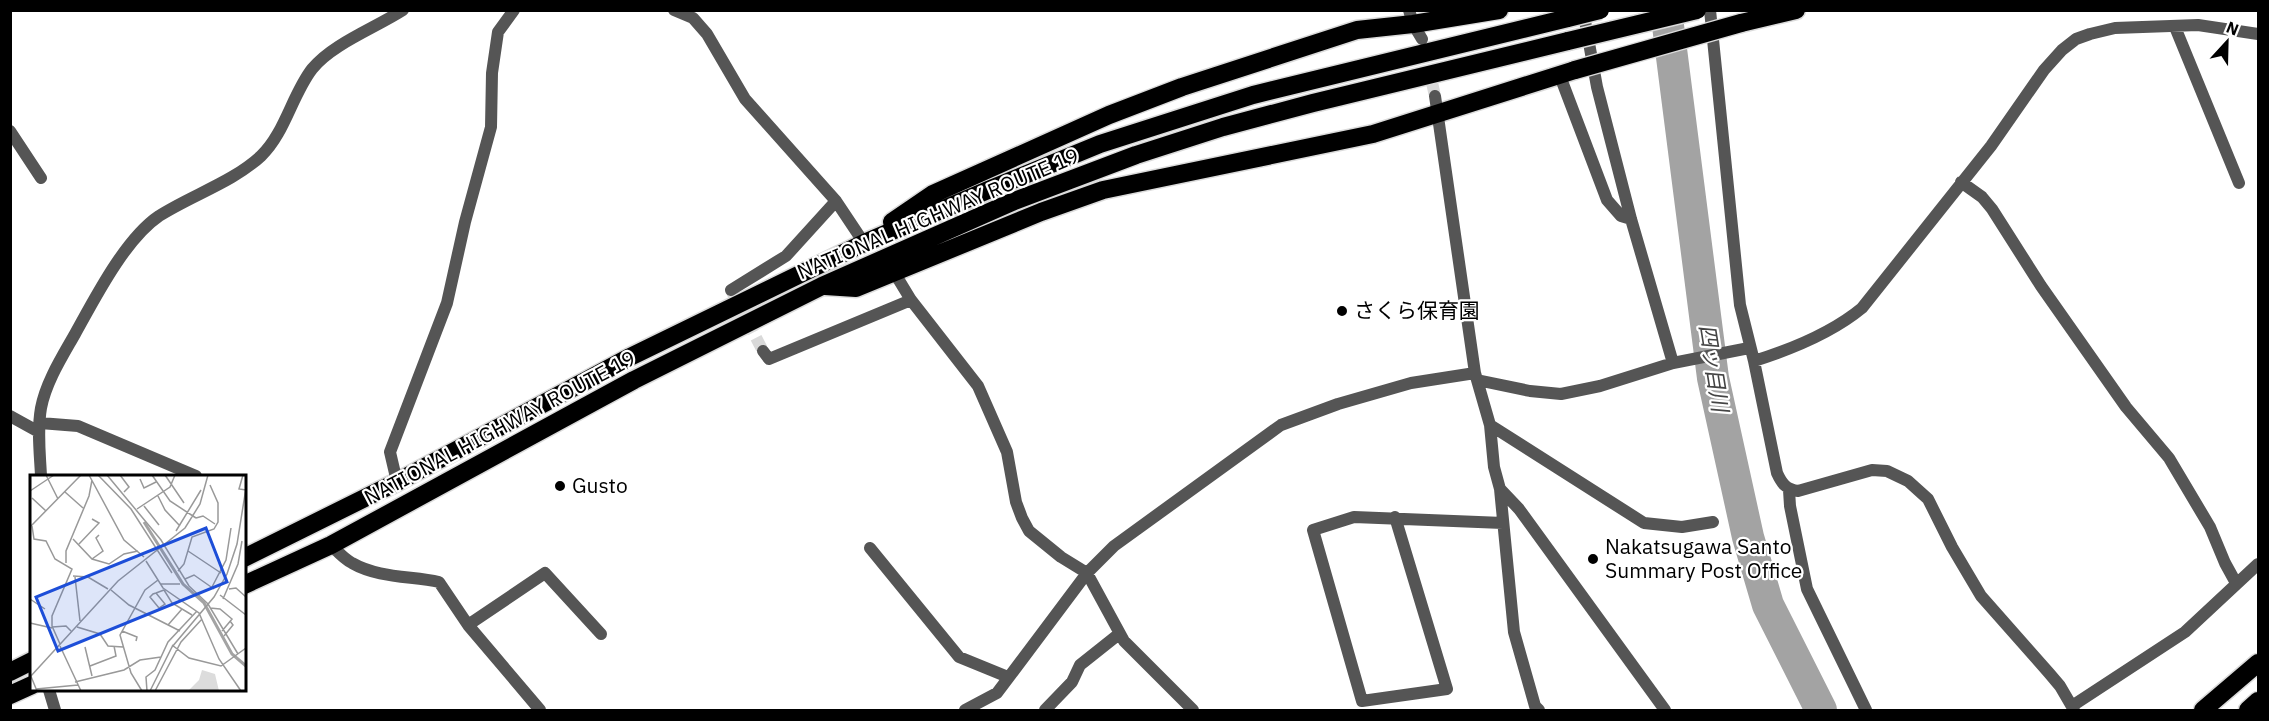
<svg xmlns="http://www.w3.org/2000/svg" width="2269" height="721" font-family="'IBM Plex Sans','Noto Sans JP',sans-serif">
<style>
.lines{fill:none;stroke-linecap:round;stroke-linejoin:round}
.river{stroke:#a3a3a3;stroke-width:32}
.street-tunnel{stroke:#d9d9d9;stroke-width:12;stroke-dasharray:12 6;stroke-linecap:butt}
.highway-casing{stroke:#dbdbdb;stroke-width:21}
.street{stroke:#555;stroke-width:12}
.highway{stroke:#000;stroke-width:18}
.highway-bridge-casing{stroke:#dbdbdb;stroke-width:21;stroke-linecap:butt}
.highway-bridge{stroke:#000;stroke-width:18}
.poi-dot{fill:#000;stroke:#fff;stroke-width:2}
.labels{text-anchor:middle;stroke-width:4.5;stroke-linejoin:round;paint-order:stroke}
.street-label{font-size:21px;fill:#000;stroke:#fff}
.poi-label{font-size:21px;fill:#000;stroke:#fff;text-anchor:start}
.water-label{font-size:22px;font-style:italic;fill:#444;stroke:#fff}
.inset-river{fill:none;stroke:#a3a3a3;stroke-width:3}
.inset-road{fill:none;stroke:#999;stroke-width:1.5}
.view{fill:#1d4ed8;fill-opacity:0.15;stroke:#1d4ed8;stroke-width:3}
.inset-edge{fill:none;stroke:#000;stroke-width:3}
</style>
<rect width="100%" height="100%" fill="#fff"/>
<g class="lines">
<path class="river" d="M 1666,10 L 1713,378 L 1748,537 L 1768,605 L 1821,710"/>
<path class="street-tunnel" d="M 1424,47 L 1435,96
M 731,290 L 763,351"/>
<defs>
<path id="highway" d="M 1741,23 L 1796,10
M 892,222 L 933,194 L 1109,115 L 1182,87 L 1357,30 L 1413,24 L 1499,10
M 825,286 L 856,288 L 1041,212 L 1103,190 L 1373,134 L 1575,70
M 244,558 L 397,482 L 630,357 L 864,243 L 988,190 L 1100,144 L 1253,95 L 1568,18
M 244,585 L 331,545 L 634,380 L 822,286 L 1012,202 L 1136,155 L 1223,127 L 1313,103 L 1568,41
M 10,672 L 32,661
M 10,695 L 32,685
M 2203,710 L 2258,663
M 2248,710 L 2258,701"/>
</defs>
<use href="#highway" class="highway-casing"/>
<path class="street" d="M 674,10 L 693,18 L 707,34 L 745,99 L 836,201 L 864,243
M 1409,10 L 1413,24 L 1422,39
M 1583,10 L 1597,87 L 1631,219 L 1673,363
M 1710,10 L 1740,305 L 1754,361 L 1777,473 C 1782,484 1786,489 1798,491 L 1872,470 L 1887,471 L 1908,481 L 1928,499 L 1952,547 L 1981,596 L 2049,673 L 2060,686 L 2074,710
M 2175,27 L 2239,183
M 1560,76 L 1607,200 L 1621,216 L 1631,219
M 1435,96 L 1475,373 L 1490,425 L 1494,467 L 1500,489 L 1519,509 L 1665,710
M 10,131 L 41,178
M 1961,182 L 1982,197 L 1992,209 L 2041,286 L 2126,407 L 2169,458 L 2210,527 L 2225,563 L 2236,583
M 894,272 L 911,300 L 978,386 L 1007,452 L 1016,502 L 1022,518 L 1029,531 L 1061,557 L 1087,573 L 1124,641 L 1193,710
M 731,290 L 786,256 L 836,201
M 763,351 L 769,359 L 911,300
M 1754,361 C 1789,350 1833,332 1862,308 L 1991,146 L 2044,70 L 2062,50 L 2076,39 L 2090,34 L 2115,28 L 2198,25 L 2258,34
M 1477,380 L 1530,391 L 1561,394 L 1600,386 L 1673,363 L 1749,348
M 10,416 L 39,432
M 40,423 L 78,426 L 196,476
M 1490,425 L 1644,523 L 1682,527 L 1713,522
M 41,476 C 40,454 37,431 41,408 C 46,382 62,357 75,334 C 95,298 125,239 159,216 C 192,195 233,182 261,156 C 285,133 292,95 312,69 C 332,44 375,28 403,10
M 397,482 L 390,452 L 447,303 L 465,222 L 491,127 L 492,73 L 498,32 L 514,10
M 1500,489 L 1514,632 L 1535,706 L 1539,710
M 1789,490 L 1790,506 L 1807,589 L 1866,710
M 1395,517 L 1447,689 L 1362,701 L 1313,530 L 1354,517 L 1503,523
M 331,545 C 337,551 344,559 352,563 C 378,578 411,576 439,582 L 468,625 L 540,710
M 870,548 L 959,657 L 1008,677
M 468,625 L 545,573 L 601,634
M 49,690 L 55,710
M 2072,706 L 2185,632 L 2258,564
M 965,710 L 997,693 L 1087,573 L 1114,546 L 1281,425 L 1338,404 L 1411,383 L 1475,373
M 1045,710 L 1072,682 L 1080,665 L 1119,634"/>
<use href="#highway" class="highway"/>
<defs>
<path id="highway-bridge" d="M 1568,18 L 1600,10
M 1568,41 L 1697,10
M 1575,70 L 1741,23"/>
</defs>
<use href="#highway-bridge" class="highway-bridge-casing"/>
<use href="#highway-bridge" class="highway-bridge"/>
</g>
<g class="poi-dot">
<circle cx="1342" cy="311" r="6"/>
<circle cx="560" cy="486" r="6"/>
<circle cx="1593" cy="559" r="6"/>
</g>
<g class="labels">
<g class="street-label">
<text transform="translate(938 214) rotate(-23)" y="7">NATIONAL HIGHWAY ROUTE 19</text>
<text transform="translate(500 428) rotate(-28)" y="7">NATIONAL HIGHWAY ROUTE 19</text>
</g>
<g class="poi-label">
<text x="1354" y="318">さくら保育園</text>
<text x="572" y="493">Gusto</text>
<text x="1605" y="554">Nakatsugawa Santo<tspan x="1605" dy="24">Summary Post Office</tspan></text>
</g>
<g class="water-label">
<text transform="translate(1714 368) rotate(81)" y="8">四ッ目川</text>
</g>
</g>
<g transform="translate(30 475)">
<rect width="216" height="216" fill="#fff"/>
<path d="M 172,195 L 185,199 L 189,216 L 158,216 L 169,205 Z" fill="#dcdcdc"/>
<path class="inset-river" d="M 114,47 L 153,109 L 174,128 L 202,179 L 216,191"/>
<path class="inset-road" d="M 16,0 L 28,24M 59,0 L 94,65 L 114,82M 68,0 L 101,34 L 142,98M 77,0 L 131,65 L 159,111 L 178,129 L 208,179M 90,0 L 99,12 L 94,17M 122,0 L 140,26 L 166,43M 135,0 L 154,28M 213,0 L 209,14 L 216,15M 110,4 L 114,13 L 126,7M 0,16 L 24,0M 35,17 L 53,33M 128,21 L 135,35 L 150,51M 2,23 L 16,36M 114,31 L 129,50M 107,34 L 140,12 L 145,0M 166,43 L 173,41 L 185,49M 1,51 L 51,0M 2,51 L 4,64 L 16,66 L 25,84 L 42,94 L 22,141 L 22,151 L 30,169M 146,56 L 171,15M 43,64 L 62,84 L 79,89 L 94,79 L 108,76M 49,69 L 69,48 L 62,44M 158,76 L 191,98M 62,84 L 73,76 L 66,63 L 69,60M 116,86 L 133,113 L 169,138 L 189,184 L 211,216M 36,88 L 36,76 L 59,21 L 62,5M 148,96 L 154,89 L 162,62 L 184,54 L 188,47 L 188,28 L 180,10M 43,101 L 58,102 L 78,114M 45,102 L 50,146M 155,104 L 164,100 L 184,114M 131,109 L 150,109M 182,112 L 196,85 L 201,53M 199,114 L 206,113 L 216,122M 81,115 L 99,130 L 150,156M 134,115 L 142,128 L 162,140M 126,118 L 135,129 L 129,133 L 120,122 L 123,119 L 126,118 L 134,115M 190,120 L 216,140M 0,124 L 15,134M 193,124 L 208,89 L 212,66M 180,133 L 190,134 L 202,144 L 192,156M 0,148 L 22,153M 138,150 L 152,134M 22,152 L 36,151 L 41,156M 47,152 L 70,159 L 78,171 L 93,172M 92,156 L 107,162 L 106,166M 194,161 L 203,150 L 200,146M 142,170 L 159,183 L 191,191 L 216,173M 30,171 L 51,216M 55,172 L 62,201M 60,191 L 86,181 L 84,171M 0,199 L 7,216M 0,202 L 88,106 L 155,53 L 170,29 L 178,0M 45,207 L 94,195 L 110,185 L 131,182M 6,214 L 48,210M 112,216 L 101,198 L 90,160 L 115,115 L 128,105M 117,216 L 116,202 L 125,195 L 138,167 L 167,136M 120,216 L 142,172 L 184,122 L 197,99 L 207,69 L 216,13M 125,216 L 151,167 L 172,144"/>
<path class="view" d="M 176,53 L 197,107 L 28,176 L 6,122 Z"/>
<rect width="216" height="216" class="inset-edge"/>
</g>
<rect width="2269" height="721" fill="none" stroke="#000000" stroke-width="24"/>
<g transform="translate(2227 42) rotate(22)" stroke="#ffffff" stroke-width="4.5" paint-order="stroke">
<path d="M0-4.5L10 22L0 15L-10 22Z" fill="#000000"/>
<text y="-9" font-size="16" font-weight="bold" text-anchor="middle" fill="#000000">N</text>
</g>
</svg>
